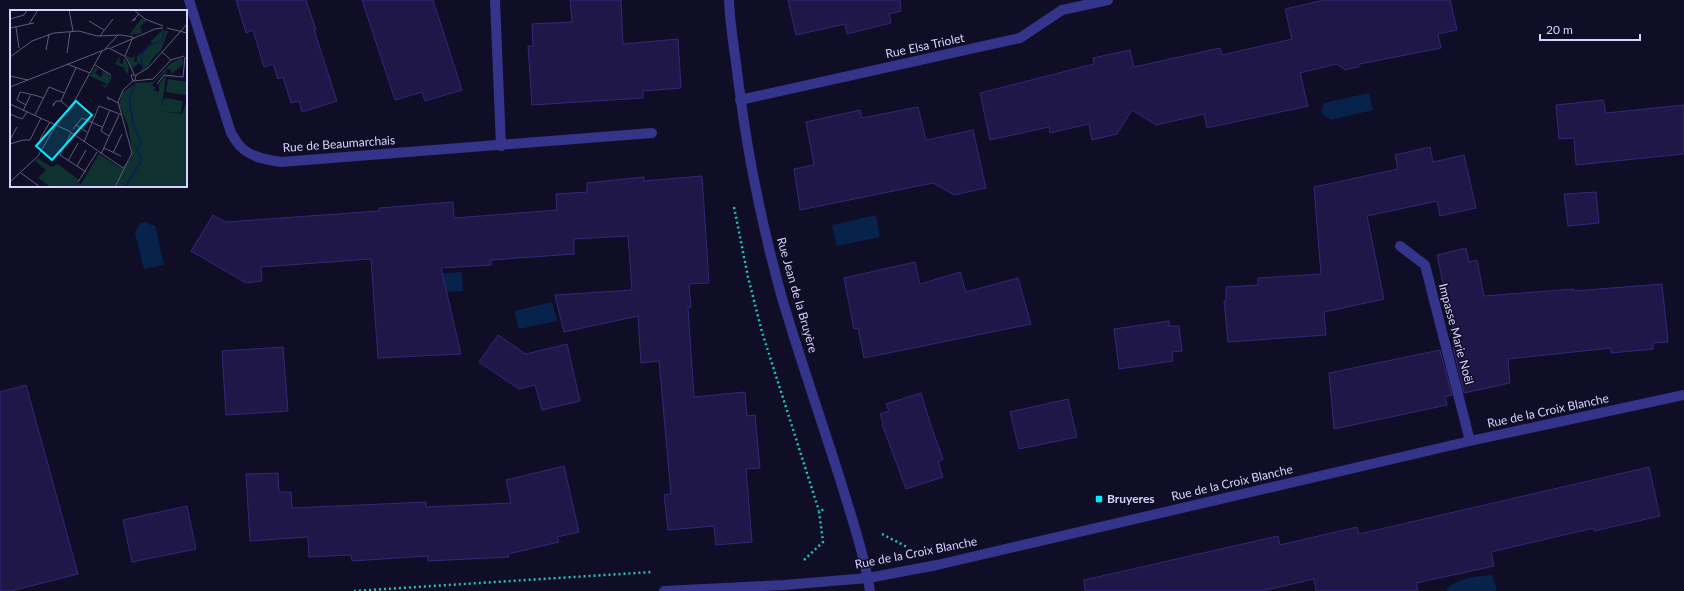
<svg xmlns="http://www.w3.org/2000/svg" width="1684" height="591" font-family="Lato,sans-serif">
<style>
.water{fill:#07234b}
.building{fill:#201749;stroke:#342778}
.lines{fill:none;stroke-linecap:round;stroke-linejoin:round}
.path{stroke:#24c2b3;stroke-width:2.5;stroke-dasharray:2 3;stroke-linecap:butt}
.minor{stroke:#34348a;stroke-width:10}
.poi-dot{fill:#00edfe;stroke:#100d27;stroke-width:1.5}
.labels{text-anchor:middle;stroke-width:3;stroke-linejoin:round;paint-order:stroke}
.street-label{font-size:12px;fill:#d6d3ff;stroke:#100d27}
.poi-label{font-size:12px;font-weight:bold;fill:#d6d3ff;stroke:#100d27;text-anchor:start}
.inset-river{fill:none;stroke:#07234b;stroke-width:2}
.inset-road{fill:none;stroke:#5f5c7d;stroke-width:1}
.view{fill:#00edfe;fill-opacity:0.15;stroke:#00edfe;stroke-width:2}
.inset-edge{fill:none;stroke:#d6d3ff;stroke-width:2}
</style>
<rect width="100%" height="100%" fill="#100d27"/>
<path class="water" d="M 1369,93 L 1373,110 L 1330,120 L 1321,112 L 1324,103 Z
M 876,215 L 880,237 L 837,246 L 832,225 Z
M 146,222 L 151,225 L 155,225 L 164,265 L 144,269 L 135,233 L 140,223 Z
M 462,272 L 463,291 L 424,293 L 422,275 Z
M 552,302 L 557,321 L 519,329 L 514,311 Z
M 1492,575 L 1497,590 L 1494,591 L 1447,591 L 1447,588 C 1461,578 1475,576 1492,575 Z"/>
<path class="building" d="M 236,0 L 306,0 L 316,30 L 314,30 L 337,101 L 302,112 L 299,101 L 291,103 L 283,77 L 278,79 L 273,64 L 264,67 L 253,30 L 246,33 Z
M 362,0 L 433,0 L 462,90 L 425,101 L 422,92 L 395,100 Z
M 570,0 L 621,0 L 623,44 L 678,39 L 681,88 L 643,91 L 643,98 L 532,105 L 528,46 L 533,46 L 532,24 L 572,22 Z
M 788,0 L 900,0 L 901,11 L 889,14 L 891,23 L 847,34 L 845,24 L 796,35 Z
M 1324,0 L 1450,0 L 1457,30 L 1438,34 L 1441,48 L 1360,64 L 1358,67 L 1345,70 L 1336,64 L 1300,73 L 1308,106 L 1207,128 L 1204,114 L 1156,125 L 1132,110 L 1117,134 L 1092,140 L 1089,124 L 1050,133 L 1049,127 L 990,140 L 980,93 L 1094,64 L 1093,58 L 1130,50 L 1134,67 L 1220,48 L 1222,55 L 1292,39 L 1285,9 Z
M 1603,100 L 1606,113 L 1684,105 L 1684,154 L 1576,165 L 1574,138 L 1559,139 L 1556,105 Z
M 918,107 L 926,140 L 973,130 L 986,188 L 954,195 L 933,183 L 800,210 L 794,169 L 814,165 L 806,122 L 860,110 L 862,118 Z
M 1430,147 L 1433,162 L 1464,155 L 1476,208 L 1440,216 L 1437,201 L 1367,216 L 1384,299 L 1324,312 L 1326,335 L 1228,342 L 1224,301 L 1226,301 L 1226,287 L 1258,285 L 1258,278 L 1321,274 L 1314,187 L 1398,169 L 1395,155 Z
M 702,176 L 709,283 L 689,284 L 691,307 L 688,308 L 694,397 L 745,392 L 747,416 L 755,415 L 760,468 L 746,469 L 752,542 L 716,545 L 714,526 L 668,530 L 664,495 L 671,494 L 659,361 L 641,363 L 638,316 L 564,332 L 555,295 L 632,290 L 628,236 L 574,239 L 574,254 L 491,260 L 491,265 L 441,268 L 461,354 L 378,358 L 371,259 L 261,267 L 262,281 L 246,283 L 191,251 L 213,215 L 226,222 L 379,211 L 379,208 L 453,202 L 454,218 L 557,210 L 556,194 L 587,192 L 587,183 L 644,177 L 644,181 Z
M 1596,192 L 1599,223 L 1568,226 L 1564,194 Z
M 1466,248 L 1469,262 L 1477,260 L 1484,296 L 1574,289 L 1574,291 L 1662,284 L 1668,342 L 1653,343 L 1653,349 L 1611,353 L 1611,348 L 1508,359 L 1510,383 L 1464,393 L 1453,347 L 1457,346 L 1456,344 L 1437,255 Z
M 915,262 L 920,284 L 960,272 L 966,292 L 1018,278 L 1031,324 L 864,358 L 858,328 L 854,329 L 844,278 Z
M 1169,321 L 1169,326 L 1179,326 L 1182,351 L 1172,352 L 1173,361 L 1119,369 L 1114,329 Z
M 498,335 L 526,354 L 567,344 L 580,401 L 542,410 L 535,385 L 519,389 L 479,362 Z
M 283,347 L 288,411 L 226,415 L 222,351 Z
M 1440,350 L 1452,395 L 1445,397 L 1447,405 L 1334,429 L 1329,373 Z
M 26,385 L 78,574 L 11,591 L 0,591 L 0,392 Z
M 921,393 L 931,426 L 943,459 L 938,462 L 943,477 L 906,489 L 882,424 L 883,423 L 880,414 L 889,411 L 886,404 Z
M 1068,399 L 1077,437 L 1019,449 L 1010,412 Z
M 564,466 L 579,532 L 557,537 L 559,542 L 508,554 L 509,557 L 428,561 L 428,556 L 352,561 L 351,555 L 309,557 L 308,537 L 250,541 L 246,474 L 278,473 L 279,492 L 291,492 L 292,508 L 426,502 L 426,507 L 511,503 L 506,480 Z
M 1649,467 L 1660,516 L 1594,531 L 1594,528 L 1491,552 L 1494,566 L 1416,583 L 1418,591 L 1316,591 L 1314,579 L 1262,591 L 1085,591 L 1084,580 L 1278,536 L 1280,545 L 1357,527 L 1359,534 Z
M 187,506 L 196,549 L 132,562 L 123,520 Z"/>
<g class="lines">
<path class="path" d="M 734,207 L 748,277 L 762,332 L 819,511
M 882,534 L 907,547
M 804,560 L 823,542 L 819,511 L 826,509
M 354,591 L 652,572"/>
<path class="minor" d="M 189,0 L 231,133 C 234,137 236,142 240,146 C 250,157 267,160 281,162 L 652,133
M 495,0 L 501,146
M 729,0 C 730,27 735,52 738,79 C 747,153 762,226 782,298 C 800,359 821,419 840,479 C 851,516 864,553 870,591
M 740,100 L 1020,38 L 1062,10 L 1108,0
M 1400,246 L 1425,265 L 1470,441
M 664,591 L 784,585 L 868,578 L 937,565 L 1470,441 L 1684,395"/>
</g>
<rect class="poi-dot" x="1095" y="495" width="8" height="8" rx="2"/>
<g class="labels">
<g class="street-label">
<text transform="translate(925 46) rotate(-12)" y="4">Rue Elsa Triolet</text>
<text transform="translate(339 144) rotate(-4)" y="4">Rue de Beaumarchais</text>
<text transform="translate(797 295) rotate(74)" y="4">Rue Jean de la Bruyère</text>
<text transform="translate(1456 334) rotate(75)" y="4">Impasse Marie Noël</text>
<text transform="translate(1548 411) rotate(-12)" y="4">Rue de la Croix Blanche</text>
<text transform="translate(1232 483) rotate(-13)" y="4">Rue de la Croix Blanche</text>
<text transform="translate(916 553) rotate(-11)" y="4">Rue de la Croix Blanche</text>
</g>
<g class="poi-label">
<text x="1107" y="503">Bruyeres</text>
</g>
</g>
<g transform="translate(10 10)">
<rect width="177" height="177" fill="#100d27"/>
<path d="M 132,8 L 137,11 L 130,16 L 132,23 L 119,25 ZM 153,20 L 158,21 L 151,40 L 142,49 L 137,58 L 130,61 L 133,57 L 129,53 L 122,59 L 117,46 L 122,48 L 125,45 L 124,52 L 127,51 L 127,46 L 142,35 L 141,31 ZM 111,45 L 109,53 L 113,54 L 113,49 L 115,48 L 119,57 L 117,65 L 114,58 L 105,54 ZM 172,48 L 174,53 L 169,58 L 161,64 L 161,60 L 156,59 L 156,63 L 160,64 L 153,63 L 142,75 L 146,78 L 143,80 L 149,82 L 149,74 L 155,66 L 177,68 L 156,67 L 152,96 L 154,88 L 173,91 L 171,103 L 151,101 L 172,104 L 177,90 L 177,177 L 36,177 L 39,176 L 28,168 L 36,160 L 25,151 L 28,148 L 41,157 L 48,154 L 69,170 L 67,172 L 71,174 L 89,144 L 111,158 L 121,149 L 122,141 L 118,115 L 109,95 L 112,83 L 126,73 L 143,72 L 161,53 ZM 85,57 L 88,59 L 85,63 L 89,66 L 92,67 L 93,61 L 102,67 L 96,78 L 89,73 L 96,76 L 97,74 L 80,66 ZM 158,69 L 177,72 L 176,85 L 156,82 Z" fill="#0f312f"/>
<path class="inset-river" d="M 135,59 L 132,55 L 131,45 L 139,36 L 152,30 L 154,21M 125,74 L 120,87 L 120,97 L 124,117 L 132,134 L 126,139 L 132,149M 115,177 L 131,151"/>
<path class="inset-road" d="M 59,0 L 63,21M 124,0 L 135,9 L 153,16M 0,9 L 14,5 L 17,0M 126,9 L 122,11 L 129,4M 79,11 L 94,20M 19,14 L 28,0M 6,17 L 9,38M 0,18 L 24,13M 157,18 L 177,23M 90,26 L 103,9M 101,38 L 145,19 L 153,18M 95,39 L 107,26M 36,40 L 39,24M 152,42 L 161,50M 57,43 L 60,22M 115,46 L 123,27M 0,47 L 22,31 L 44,23 L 69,21 L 87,26 L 111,25 L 123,27M 57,54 L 80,63M 85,55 L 101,65M 126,65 L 138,58 L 177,14M 0,66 L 18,70M 125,70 L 126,65 L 121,65 L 123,71 L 143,69 L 161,50 L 174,46M 147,74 L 154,65 L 173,67 L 175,47M 0,77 L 99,38 L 116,47 L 124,64M 99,90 L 97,87 L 108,93M 51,91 L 66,58M 44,93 L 43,96 L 46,91 L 51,91 L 59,98M 0,94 L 59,121 L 113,158M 16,95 L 7,90 L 10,82 L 20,84M 13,101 L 21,84 L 34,88M 0,104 L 12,109 L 17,102M 25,105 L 39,77 L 54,83M 66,115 L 77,122M 63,119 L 72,108 L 92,117M 61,123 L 50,145 L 76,162M 99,126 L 91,121 L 100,100M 30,129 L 40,112M 0,130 L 7,117M 74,132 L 89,96 L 112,105M 0,134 L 13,130 L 20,130 L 31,108M 94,138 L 111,146M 103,143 L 112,124M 91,144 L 109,105M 58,151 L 68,133M 67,156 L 76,140M 11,163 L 30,177M 0,172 L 28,146 L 46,115 L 65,90 L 92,41M 68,172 L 87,142M 105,177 L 122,143 L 108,92 L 113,80 L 124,70"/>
<path class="view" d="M 66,91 L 82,105 L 42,150 L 26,136 Z"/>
<rect width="177" height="177" class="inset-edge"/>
</g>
<path d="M1540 34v6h100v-6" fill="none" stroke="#d6d3ff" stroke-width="2"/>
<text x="1546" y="34" font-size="12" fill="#d6d3ff" stroke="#100d27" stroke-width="3" paint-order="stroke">20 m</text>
</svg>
